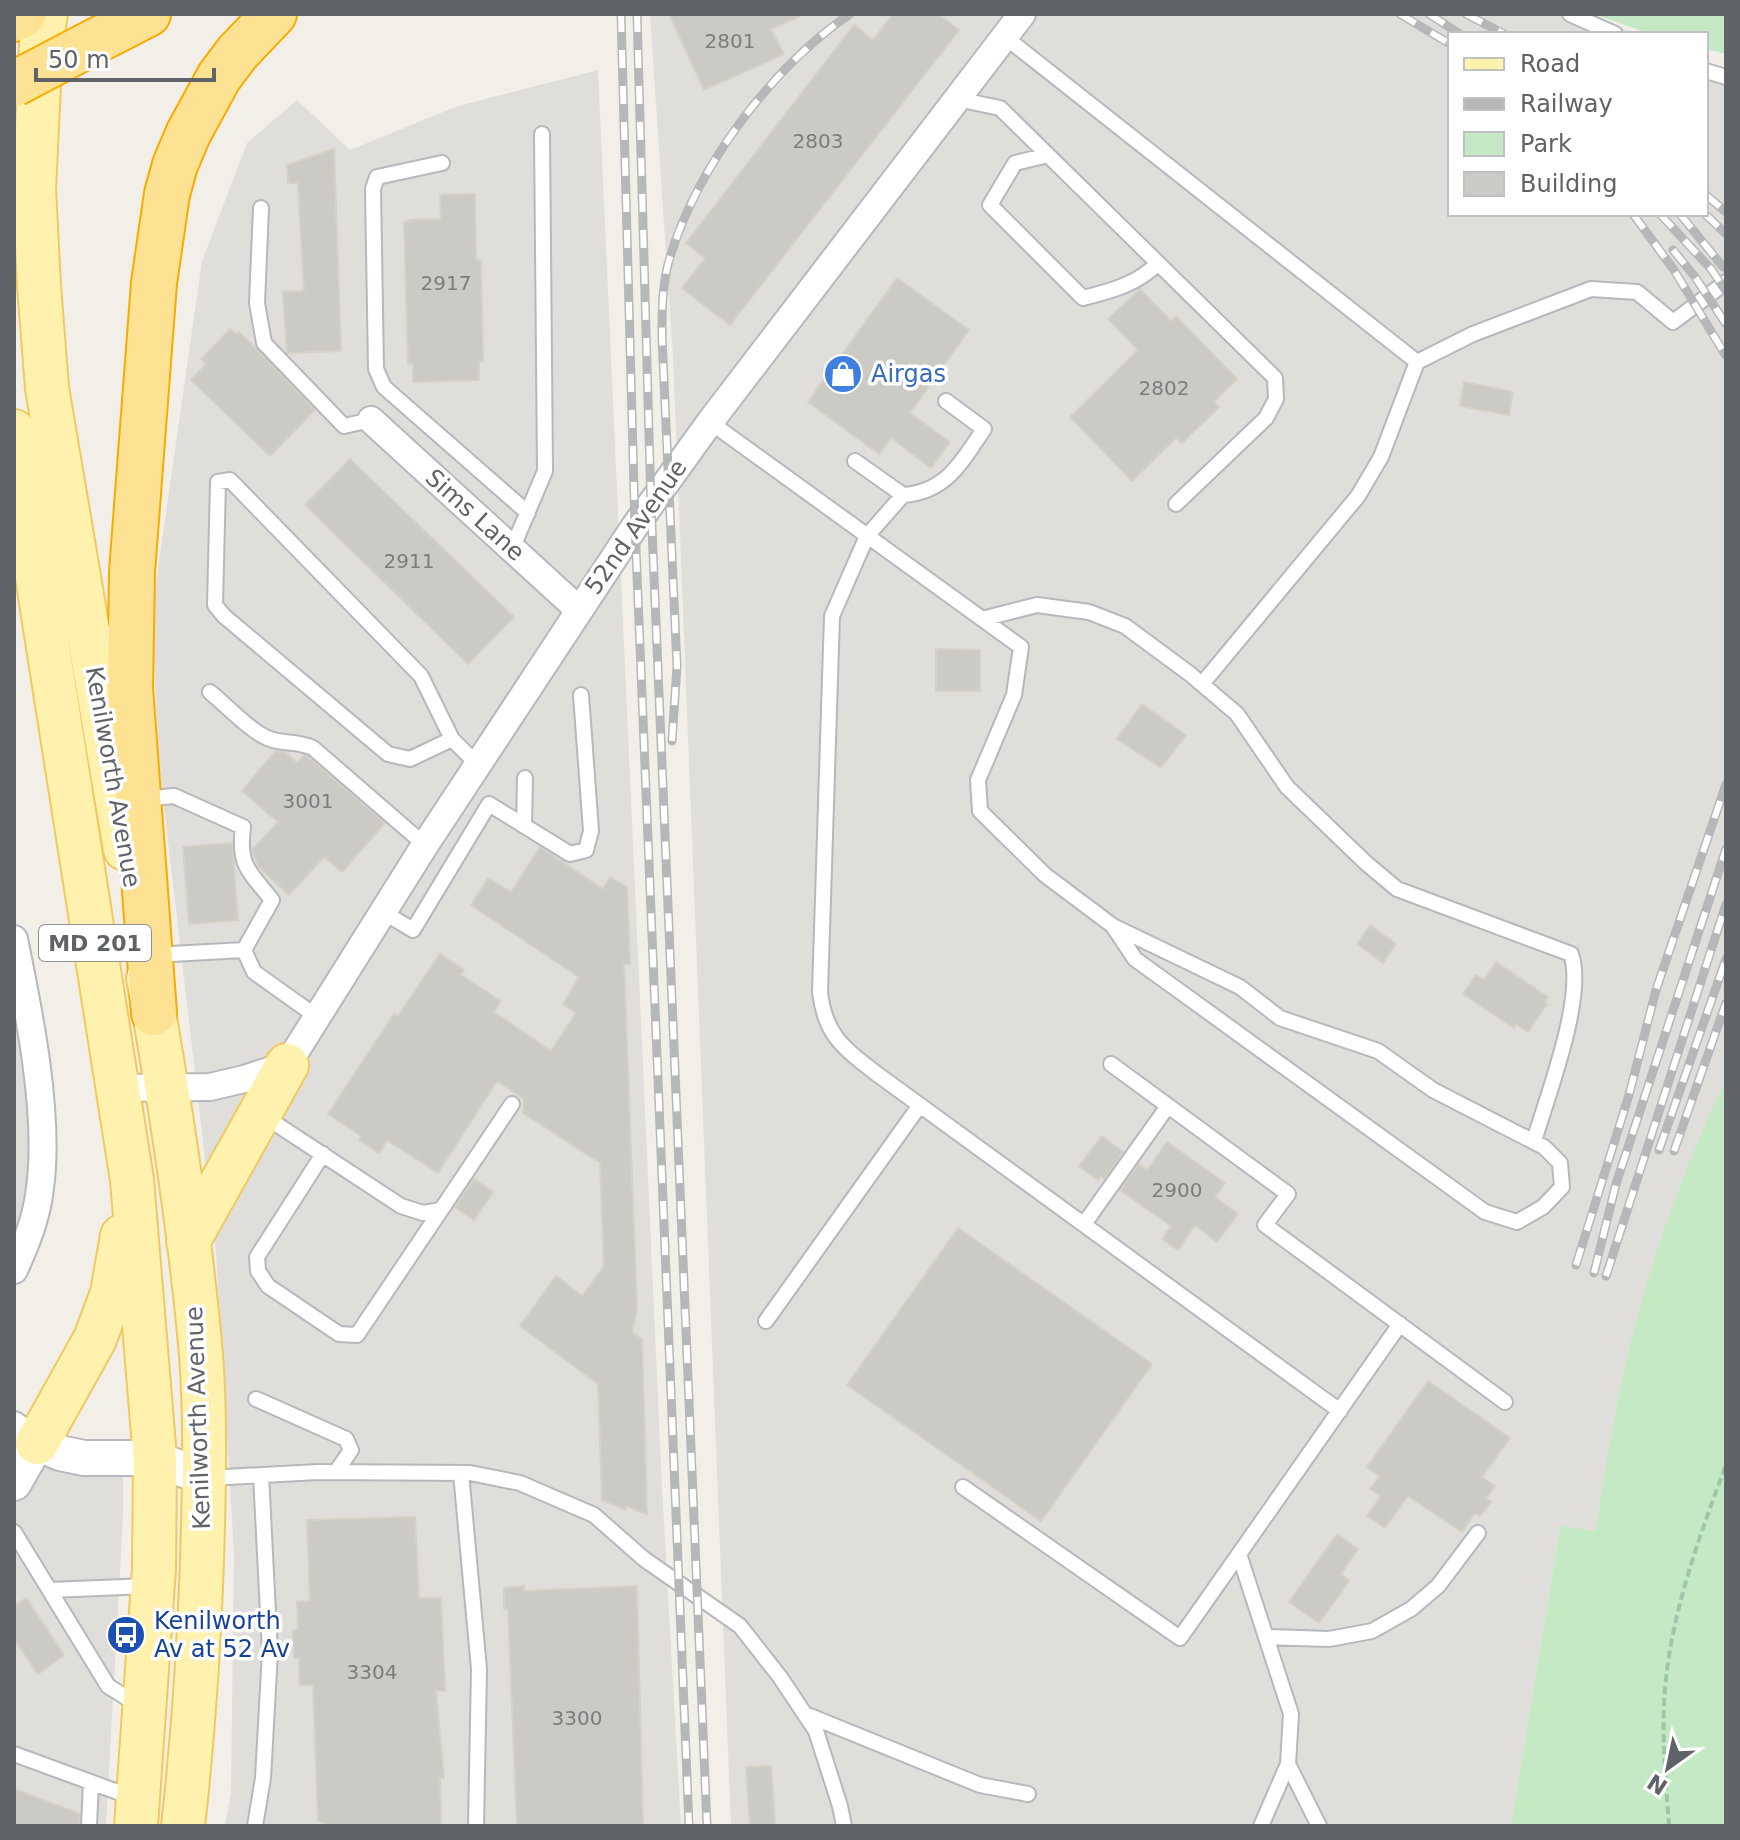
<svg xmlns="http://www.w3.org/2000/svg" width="1740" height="1840" font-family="'DejaVu Sans',sans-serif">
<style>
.industrial{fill:#e0deda}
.green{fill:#c5e8c5}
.building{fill:#cccac5;stroke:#d6d1c6;stroke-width:2}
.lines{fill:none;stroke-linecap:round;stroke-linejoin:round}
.service-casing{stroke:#b5b8bc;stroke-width:18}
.minor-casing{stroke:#b5b8bc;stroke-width:30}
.tertiary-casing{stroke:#b5b8bc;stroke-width:38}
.primary-casing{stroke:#f2c960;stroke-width:46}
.motorway-casing{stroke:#f9ab00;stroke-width:48}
.path{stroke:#9cc7a9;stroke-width:4;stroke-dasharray:8 4;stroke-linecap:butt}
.service{stroke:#fff;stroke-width:14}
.minor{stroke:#fff;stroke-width:26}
.tertiary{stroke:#fff;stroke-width:34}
.primary{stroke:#fff2af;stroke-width:42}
.motorway{stroke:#fde293;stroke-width:44}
.rail-casing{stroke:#b6b7b8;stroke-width:9}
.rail{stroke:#fff;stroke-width:6;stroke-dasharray:18;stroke-linecap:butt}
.motorway-bridge-casing{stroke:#f9ab00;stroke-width:48;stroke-linecap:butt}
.motorway-bridge{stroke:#fde293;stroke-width:44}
.labels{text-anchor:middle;stroke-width:7;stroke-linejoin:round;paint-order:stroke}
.number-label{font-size:20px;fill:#7a7d7f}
.shield{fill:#fff;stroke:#8f9295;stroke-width:2}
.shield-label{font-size:22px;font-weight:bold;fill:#5f6368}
.shop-label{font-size:24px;fill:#366cbe;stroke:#fff;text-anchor:start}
.street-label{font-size:24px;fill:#5f6368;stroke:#fff}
.transit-label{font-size:24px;fill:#164399;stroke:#fff;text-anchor:start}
</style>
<rect width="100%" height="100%" fill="#f1efe8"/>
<path class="industrial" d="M 650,14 L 1593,14 L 1635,34 L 1450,34 L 1450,214 L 1706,214 L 1706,68 L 1726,78 L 1726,1080 L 1685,1174 L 1647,1285 L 1618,1399 L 1595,1532 L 1560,1526 L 1511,1826 L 731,1826 L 673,357 Z
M 598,70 L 662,1487 L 681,1826 L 225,1826 L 231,1794 L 234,1554 L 216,1253 L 158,755 L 152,611 L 202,261 L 247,143 L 297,100 L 350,150 L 458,106 Z
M 14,906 L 43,1120 L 14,1269 Z
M 14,1424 L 123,1459 L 123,1516 L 106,1826 L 14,1826 Z"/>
<path class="green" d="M 1594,14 L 1726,14 L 1726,54 L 1706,49 L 1706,34 L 1651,34 Z
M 1726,1080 L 1726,1826 L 1511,1826 L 1560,1526 L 1595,1531 C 1603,1487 1609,1442 1618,1398 C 1640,1289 1677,1181 1726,1080 Z"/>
<path class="building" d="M 669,14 L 805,14 L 771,29 L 784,54 L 704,90 Z
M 893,14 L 938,14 L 959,30 L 730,325 L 682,288 L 705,258 L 686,243 L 854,25 L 873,40 Z
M 334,149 L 341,351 L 287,353 L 283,292 L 304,291 L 298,183 L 288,183 L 287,165 Z
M 475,194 L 476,260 L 481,260 L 483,361 L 479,362 L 479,380 L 413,382 L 413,363 L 408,364 L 404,222 L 409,222 L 408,220 L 441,219 L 440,195 Z
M 897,278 L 969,330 L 910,413 L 950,442 L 931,468 L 891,438 L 879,454 L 808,402 Z
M 1140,289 L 1171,321 L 1176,316 L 1237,379 L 1214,402 L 1219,407 L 1182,443 L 1176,438 L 1132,481 L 1070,417 L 1138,350 L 1108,319 Z
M 230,329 L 236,334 L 239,332 L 256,348 L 315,410 L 270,456 L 191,380 L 206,364 L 201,359 Z
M 1464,382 L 1513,392 L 1509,415 L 1460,406 Z
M 350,459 L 514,617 L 468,664 L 305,505 Z
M 936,649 L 980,650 L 980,691 L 936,691 Z
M 1142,704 L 1186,735 L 1161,768 L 1117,739 Z
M 275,751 L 285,752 L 297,763 L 304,755 L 308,757 L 385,823 L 342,872 L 324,857 L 289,895 L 258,866 L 252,850 L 278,822 L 242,791 Z
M 232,843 L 238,920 L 189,924 L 183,847 Z
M 540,847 L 603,889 L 610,877 L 627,887 L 630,964 L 624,964 L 637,1310 L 632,1332 L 642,1339 L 647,1514 L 626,1506 L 625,1510 L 602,1500 L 598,1384 L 520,1326 L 556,1276 L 582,1296 L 604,1266 L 600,1163 L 523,1113 L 524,1099 L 497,1081 L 438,1173 L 387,1140 L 379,1153 L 359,1140 L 361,1136 L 328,1114 L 394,1014 L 398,1016 L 440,954 L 464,970 L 461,975 L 501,1001 L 494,1012 L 551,1051 L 576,1013 L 563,1004 L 579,977 L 471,905 L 488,878 L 511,892 Z
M 1370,925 L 1396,944 L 1383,963 L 1357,944 Z
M 1496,962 L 1548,997 L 1545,1003 L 1547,1004 L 1528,1032 L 1516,1024 L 1514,1028 L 1463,994 L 1476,975 L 1484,980 Z
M 1102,1136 L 1123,1152 L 1104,1179 L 1101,1176 L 1098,1180 L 1079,1166 Z
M 1167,1142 L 1225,1183 L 1215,1197 L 1238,1214 L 1217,1242 L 1195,1225 L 1178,1250 L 1162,1239 L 1171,1226 L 1120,1190 L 1139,1164 L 1147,1170 Z
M 474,1179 L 493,1192 L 474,1220 L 455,1207 Z
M 958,1228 L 1152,1364 L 1041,1521 L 847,1385 Z
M 1428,1381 L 1510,1438 L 1482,1477 L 1495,1486 L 1486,1499 L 1491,1502 L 1480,1516 L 1475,1513 L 1462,1532 L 1408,1496 L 1385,1528 L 1367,1516 L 1381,1496 L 1370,1489 L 1380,1476 L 1367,1467 Z
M 415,1517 L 419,1598 L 441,1598 L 445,1691 L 436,1691 L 444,1778 L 440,1778 L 441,1826 L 330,1826 L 318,1820 L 313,1685 L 300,1685 L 299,1658 L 294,1658 L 293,1630 L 298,1629 L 297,1602 L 310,1601 L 307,1520 Z
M 1337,1534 L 1358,1549 L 1341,1574 L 1349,1581 L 1319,1623 L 1289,1602 Z
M 524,1586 L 524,1591 L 637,1586 L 643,1826 L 517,1826 L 508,1609 L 504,1609 L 504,1588 Z
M 26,1598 L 64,1655 L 38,1674 L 14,1639 L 14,1607 Z
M 771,1766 L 775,1826 L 750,1826 L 746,1767 Z
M 14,1789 L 80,1814 L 79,1826 L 14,1826 Z"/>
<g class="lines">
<defs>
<path id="service" d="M 1570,14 L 1615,34
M 1005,37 L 1417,362
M 1706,71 L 1726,77
M 957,99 L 1000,108 L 1275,378 L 1276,399 L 1266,418 L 1176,504
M 1048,155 L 1015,163 L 990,205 L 1083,298 C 1111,291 1138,284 1158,263
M 442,163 L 377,177 L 373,189 L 376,369 L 384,387 L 528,513
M 261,208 L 257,303 L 264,343 L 344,426 L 371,420
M 946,401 L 984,429 C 962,461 947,492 903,495 L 867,536 L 832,616 L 820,992 C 825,1036 844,1048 877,1074 L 1340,1411
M 710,422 L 1021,647 L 1014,695 L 978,780 L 980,811 L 1045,875 L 1113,926 L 1240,987 L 1280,1018 L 1378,1051 L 1433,1090 L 1544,1147 L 1560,1163 L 1562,1187 L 1543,1207 L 1517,1222 L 1485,1212 L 1135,959 L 1113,926
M 855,461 L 903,495
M 512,549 L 545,471 L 542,134
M 982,619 L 1037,605 L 1089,612 L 1125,626 L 1190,674 L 1237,714 L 1287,787 L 1366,863 L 1397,889 L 1571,954 C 1586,996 1547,1097 1534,1141
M 1202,684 L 1358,496 L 1381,457 L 1417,362 L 1473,334 L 1591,289 L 1637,292 L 1673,322 L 1726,282
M 210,692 C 226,705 252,733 270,739 C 284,744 298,741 313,748 L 425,845
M 452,739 L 410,759 L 388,754 L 224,616 L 215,605 L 218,482 L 230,480 L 421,676 L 452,739 L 478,765
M 143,799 L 174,796 L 243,827 C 238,866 249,871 272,900 L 244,950 L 254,972 L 317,1017
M 524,826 L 525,778
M 383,912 L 413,930 L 489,804 L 570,854 L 586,850 L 591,831 L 581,695
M 153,955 L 244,950
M 1111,1064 L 1288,1194 L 1265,1225 L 1505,1402
M 264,1116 L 401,1206 L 423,1213 L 441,1210 L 512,1104
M 323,1154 L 257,1257 L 258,1271 L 268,1286 L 339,1334 L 357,1335 L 441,1210
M 1084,1224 L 1168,1106
M 766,1321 L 920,1105
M 256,1399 L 346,1439 L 351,1450 L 336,1472
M 461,1473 L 479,1669 L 476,1826
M 208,1478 L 318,1472 L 470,1473 L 520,1483 L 594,1515 L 644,1559 L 740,1626 L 780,1677 L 816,1731 L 840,1806 L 844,1826
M 963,1487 L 1180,1638 L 1239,1554
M 14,1532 L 108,1686 L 138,1705
M 50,1590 L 148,1586
M 1266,1637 L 1329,1639 L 1372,1631 L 1411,1609 L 1438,1586 L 1478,1533
M 805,1714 L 980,1785 L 1028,1794
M 14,1754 L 134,1798
M 89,1826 L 91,1782
M 255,1826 L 263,1778 L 270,1652 L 261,1475
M 1261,1826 L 1288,1764
M 1319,1826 L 1288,1764 L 1291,1714 L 1239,1554 L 1400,1324"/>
<path id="minor" d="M 371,420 L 579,610
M 14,939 C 29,1012 50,1115 40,1188 C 37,1217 26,1244 14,1270
M 118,1088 L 210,1087 L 244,1079 L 287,1065 L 425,845 L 635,526 L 710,422 L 1022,14
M 14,1425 L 37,1443"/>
<path id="tertiary" d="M 14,1483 L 37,1443 L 60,1453 L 84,1458 L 155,1458 L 204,1478"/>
<path id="primary" d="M 46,14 L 41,43 L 34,189 L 39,286 L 47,388 L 125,849
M 14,431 L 132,1180 L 155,1458 L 154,1569 L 136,1826
M 148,978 C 170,1102 190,1229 201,1355 C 206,1423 204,1493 202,1561 C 199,1649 193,1738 183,1826
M 188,1242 L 287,1065
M 37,1443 L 95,1339 L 112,1293 L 122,1236"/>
<path id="motorway" d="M 14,19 L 24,14
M 88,45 L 148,14
M 154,1013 L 130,688 L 132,572 L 154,283 L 167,194 L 175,165 L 188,134 L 219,77 L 237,53 L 274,14"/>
</defs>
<use href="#service" class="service-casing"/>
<use href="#minor" class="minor-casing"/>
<use href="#tertiary" class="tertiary-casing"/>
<use href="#primary" class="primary-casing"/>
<use href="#motorway" class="motorway-casing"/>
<path class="path" d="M 1669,1826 C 1666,1781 1661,1735 1665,1690 C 1671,1613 1699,1537 1726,1465"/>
<use href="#service" class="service"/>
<use href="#minor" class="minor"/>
<use href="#tertiary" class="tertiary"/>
<use href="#primary" class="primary"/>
<use href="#motorway" class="motorway"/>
<defs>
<path id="rail" d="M 621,14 L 635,526 L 689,1826
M 637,14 L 651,505 L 707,1826
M 1400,14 L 1450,44
M 1429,14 L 1460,34
M 1466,14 L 1504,34
M 1706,195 L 1726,212
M 1633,214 L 1674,270 L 1726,356
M 1660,214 L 1711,269 L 1726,291
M 1680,214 L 1723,267
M 1705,214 L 1726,234
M 1673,250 L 1695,277 L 1726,324
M 672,741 L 677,666 L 662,337 C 662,311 662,283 670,257 C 698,166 771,68 850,14
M 1659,1150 L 1726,959
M 1674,1151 L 1726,1003
M 1576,1265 L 1629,1095 L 1656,990 L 1726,784
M 1594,1273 L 1616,1184 L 1726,849
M 1606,1276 L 1726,904"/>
</defs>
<use href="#rail" class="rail-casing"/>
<use href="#rail" class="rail"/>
<defs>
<path id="motorway-bridge" d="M 14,84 L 88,45"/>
</defs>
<use href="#motorway-bridge" class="motorway-bridge-casing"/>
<use href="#motorway-bridge" class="motorway-bridge"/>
</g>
<defs>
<symbol id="shop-disc" viewBox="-11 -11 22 22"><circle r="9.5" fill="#3f7fe0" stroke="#fff"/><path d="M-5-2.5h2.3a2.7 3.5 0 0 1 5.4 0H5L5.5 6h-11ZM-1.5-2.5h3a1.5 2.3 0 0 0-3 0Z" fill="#fff"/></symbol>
<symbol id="bus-disc" viewBox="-11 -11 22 22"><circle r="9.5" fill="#1a4fb4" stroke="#fff"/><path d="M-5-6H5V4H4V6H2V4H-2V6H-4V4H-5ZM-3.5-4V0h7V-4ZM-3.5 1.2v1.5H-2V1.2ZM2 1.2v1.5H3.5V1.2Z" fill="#fff"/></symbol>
</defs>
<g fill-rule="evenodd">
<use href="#shop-disc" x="821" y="352" width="44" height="44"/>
<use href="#bus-disc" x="104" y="1613" width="44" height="44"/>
</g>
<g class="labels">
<g class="number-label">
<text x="730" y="48">2801</text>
<text x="818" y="148">2803</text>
<text x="446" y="290">2917</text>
<text x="1164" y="395">2802</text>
<text x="409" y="568">2911</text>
<text x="308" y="808">3001</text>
<text x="1177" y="1197">2900</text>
<text x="372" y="1679">3304</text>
<text x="577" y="1725">3300</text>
</g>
<rect class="shield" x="39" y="925" width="112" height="36" rx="6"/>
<g class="shield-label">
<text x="95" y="951">MD 201</text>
</g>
<g class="shop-label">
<text x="871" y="382">Airgas</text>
</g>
<g class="street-label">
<text transform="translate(475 515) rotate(42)" y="8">Sims Lane</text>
<text transform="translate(636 527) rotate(-55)" y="8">52nd Avenue</text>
<text transform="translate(113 777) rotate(80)" y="8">Kenilworth Avenue</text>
<text transform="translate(198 1418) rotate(-92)" y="8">Kenilworth Avenue</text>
</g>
<g class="transit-label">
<text x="154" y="1629">Kenilworth<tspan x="154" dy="28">Av at 52 Av</tspan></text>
</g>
</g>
<rect width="1740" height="1840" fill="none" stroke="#5f6368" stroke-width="32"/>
<rect x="1448" y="32" width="260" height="184" fill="#ffffff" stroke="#bfc1c3" stroke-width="2"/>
<rect x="1464" y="58" width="40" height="12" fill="#fff2af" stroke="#bfc1c3" stroke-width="2"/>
<text x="1520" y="72" font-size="24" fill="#5f6368">Road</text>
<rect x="1464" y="98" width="40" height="12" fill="#b6b7b8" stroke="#bfc1c3" stroke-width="2"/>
<text x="1520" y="112" font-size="24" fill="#5f6368">Railway</text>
<rect x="1464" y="132" width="40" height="24" fill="#c5e8c5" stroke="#bfc1c3" stroke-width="2"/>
<text x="1520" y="152" font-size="24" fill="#5f6368">Park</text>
<rect x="1464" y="172" width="40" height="24" fill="#cccac5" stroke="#bfc1c3" stroke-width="2"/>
<text x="1520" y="192" font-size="24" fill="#5f6368">Building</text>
<g transform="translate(1668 1768) rotate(213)" stroke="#ffffff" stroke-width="6" paint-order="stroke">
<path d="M0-6L14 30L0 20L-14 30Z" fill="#5f6368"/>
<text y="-12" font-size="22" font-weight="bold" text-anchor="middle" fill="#5f6368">N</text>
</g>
<path d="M36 68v12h178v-12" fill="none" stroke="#5f6368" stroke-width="4"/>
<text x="48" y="68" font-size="24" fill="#5f6368" stroke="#ffffff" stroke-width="6" paint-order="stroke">50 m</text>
</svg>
